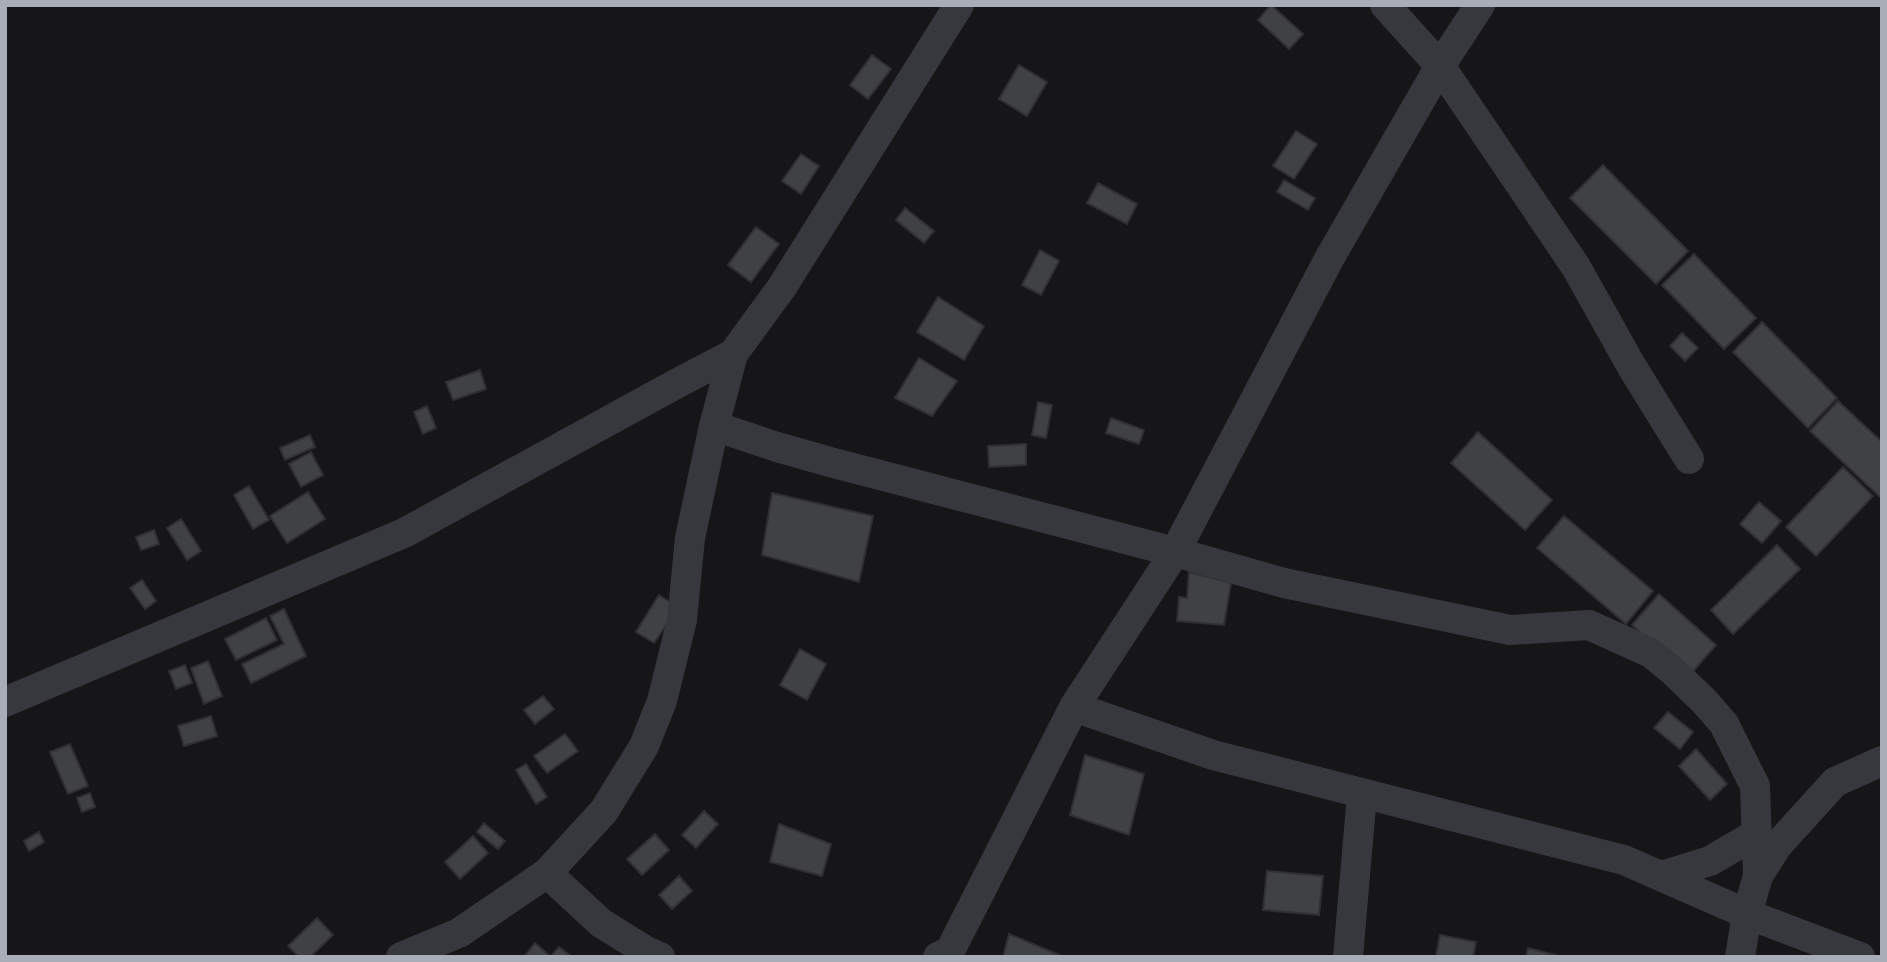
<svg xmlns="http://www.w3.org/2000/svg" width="1887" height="962" font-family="Overpass,sans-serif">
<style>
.building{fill:#404145;stroke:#303034;stroke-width:2}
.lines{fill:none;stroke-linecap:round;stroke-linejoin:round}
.minor{stroke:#37383d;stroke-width:30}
</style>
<rect width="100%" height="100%" fill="#161618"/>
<path class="building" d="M 1271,5 L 1303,34 L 1289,49 L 1258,20 Z
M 872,55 L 891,69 L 868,99 L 850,85 Z
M 1019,65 L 1047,82 L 1027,116 L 999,99 Z
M 1296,131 L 1317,144 L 1294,179 L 1273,166 Z
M 801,154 L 819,166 L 801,194 L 782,181 Z
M 1603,165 L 1688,251 L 1656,284 L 1570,198 Z
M 1284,180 L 1315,198 L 1308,210 L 1277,192 Z
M 1098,183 L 1137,204 L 1127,224 L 1087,203 Z
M 905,208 L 934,231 L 924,243 L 896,220 Z
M 756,227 L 779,244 L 751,282 L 728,265 Z
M 1040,250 L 1059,261 L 1041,295 L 1022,285 Z
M 1694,254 L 1756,318 L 1724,349 L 1662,285 Z
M 938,297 L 984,326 L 964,360 L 917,332 Z
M 1762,322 L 1837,398 L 1808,428 L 1733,352 Z
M 1682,333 L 1698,348 L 1685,361 L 1670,346 Z
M 919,358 L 957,381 L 932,416 L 895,398 Z
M 480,370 L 486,389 L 453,400 L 446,382 Z
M 1838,401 L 1882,442 L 1882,499 L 1810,431 Z
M 1038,402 L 1052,405 L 1046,438 L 1032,435 Z
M 427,406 L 436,428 L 423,434 L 414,412 Z
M 1111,418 L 1144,430 L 1139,444 L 1106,433 Z
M 1478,432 L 1552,500 L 1525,530 L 1451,463 Z
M 310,435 L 315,447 L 285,460 L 280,448 Z
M 1026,444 L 1026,465 L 989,467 L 988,446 Z
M 311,452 L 323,475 L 301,487 L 289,464 Z
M 1843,467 L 1873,496 L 1816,556 L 1786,527 Z
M 249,486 L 269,520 L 253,529 L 234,495 Z
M 308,492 L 325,519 L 287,543 L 270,516 Z
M 772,493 L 873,516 L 859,582 L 762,555 Z
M 1759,502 L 1781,521 L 1762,543 L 1740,524 Z
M 1564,516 L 1653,591 L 1626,624 L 1537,548 Z
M 181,519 L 201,551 L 187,560 L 167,528 Z
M 154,530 L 159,544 L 141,550 L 136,537 Z
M 1777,545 L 1800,569 L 1733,634 L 1711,610 Z
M 1189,572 L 1231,583 L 1224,625 L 1177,621 L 1179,597 L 1187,598 Z
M 142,580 L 156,601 L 145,609 L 130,588 Z
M 1659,594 L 1716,645 L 1689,676 L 1632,625 Z
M 659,595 L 678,607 L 654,643 L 636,632 Z
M 284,609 L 306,656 L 251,683 L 242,664 L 284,644 L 270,616 Z
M 266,618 L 277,640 L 236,660 L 225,639 Z
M 800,649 L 826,664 L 807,700 L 780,685 Z
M 208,661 L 222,696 L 204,704 L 191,668 Z
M 185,665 L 192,683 L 176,689 L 169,671 Z
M 543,696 L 554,709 L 535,724 L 524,710 Z
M 1668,712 L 1693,732 L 1680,749 L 1654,728 Z
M 211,716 L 217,736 L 184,746 L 178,726 Z
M 565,734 L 578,751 L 547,773 L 534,756 Z
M 70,744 L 88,786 L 68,794 L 50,752 Z
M 1696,749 L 1727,784 L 1710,800 L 1679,766 Z
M 1085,755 L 1144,774 L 1129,835 L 1070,815 Z
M 526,764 L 547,797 L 536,804 L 516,770 Z
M 90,793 L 95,807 L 82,812 L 77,798 Z
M 704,811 L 718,824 L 696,848 L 682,835 Z
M 484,823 L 505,841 L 498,849 L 477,832 Z
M 779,824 L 831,844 L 822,876 L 770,862 Z
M 39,832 L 44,842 L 29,851 L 24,841 Z
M 655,834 L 669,850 L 642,875 L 627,859 Z
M 473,836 L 488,853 L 460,879 L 445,862 Z
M 1267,871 L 1323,876 L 1319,915 L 1263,910 Z
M 679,876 L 692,891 L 672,909 L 659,895 Z
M 317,918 L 333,935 L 310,957 L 299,957 L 288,946 Z
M 1009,934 L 1064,957 L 1003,957 Z
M 1440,935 L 1476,942 L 1473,957 L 1436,956 Z
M 535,943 L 551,957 L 524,957 Z
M 559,947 L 572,957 L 553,957 L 551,956 Z
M 1528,948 L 1563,957 L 1526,957 Z"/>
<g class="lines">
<path class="minor" d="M 1385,5 L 1440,66 L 1576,267 L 1632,367 L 1689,459
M 714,426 L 777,447 L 830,462 L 1175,552 L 1284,583 L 1510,630 L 1589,625 L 1651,653 L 1674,672 L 1705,702 L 1724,724 L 1755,786 L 1758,876
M 5,702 L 404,533 L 674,385 L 733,354 L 782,287 L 959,5
M 1074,707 L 1175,552 L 1329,259 L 1440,66 L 1480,5
M 547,873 L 601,923 L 646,951 L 660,957
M 1661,876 L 1710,861 L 1756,834
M 401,957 L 459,933 L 547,873 L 604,811 L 644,746 L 662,701 L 682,620 L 690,538 L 714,426 L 733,354
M 938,957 L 950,951 L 1074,707 L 1213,755 L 1624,860 L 1747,914 L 1860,957
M 1348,957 L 1362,794
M 1740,957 L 1747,914 L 1758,876 L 1777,846 L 1835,782 L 1882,761"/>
</g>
<rect width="1887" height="962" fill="none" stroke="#a8adb8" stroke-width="14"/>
</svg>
